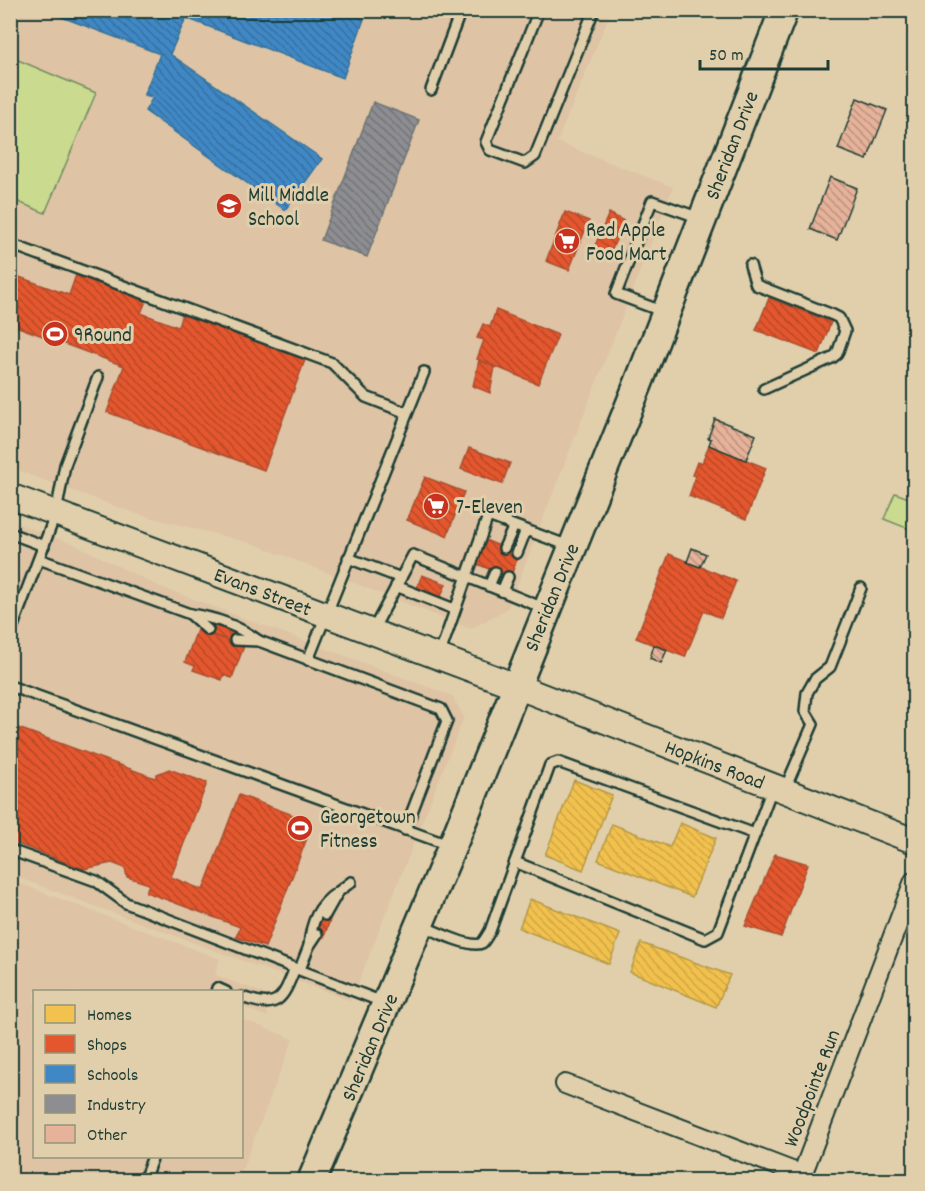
<svg xmlns="http://www.w3.org/2000/svg" width="925" height="1191" viewBox="0 0 925 1191" font-family="Dekko,sans-serif">
	<defs>
		<pattern id="homes-back-hatch" width="6" height="6" patternUnits="userSpaceOnUse" patternTransform="scale(1.5)"><rect width="6" height="6" fill="#f2c14e"/><path d="M-1 5l2 2M0 0l6 6M5-1l2 2" fill="none" stroke="#cfa745"/></pattern>
		<pattern id="shops-back-hatch" width="6" height="6" patternUnits="userSpaceOnUse" patternTransform="scale(1.5)"><rect width="6" height="6" fill="#e4572e"/><path d="M-1 5l2 2M0 0l6 6M5-1l2 2" fill="none" stroke="#b84928"/></pattern>
		<pattern id="schools-back-hatch" width="6" height="6" patternUnits="userSpaceOnUse" patternTransform="scale(1.5)"><rect width="6" height="6" fill="#3f88c5"/><path d="M-1 5l2 2M0 0l6 6M5-1l2 2" fill="none" stroke="#3470a1"/></pattern>
		<pattern id="industry-back-hatch" width="6" height="6" patternUnits="userSpaceOnUse" patternTransform="scale(1.5)"><rect width="6" height="6" fill="#8d8d92"/><path d="M-1 5l2 2M0 0l6 6M5-1l2 2" fill="none" stroke="#737478"/></pattern>
		<pattern id="building-back-hatch" width="6" height="6" patternUnits="userSpaceOnUse" patternTransform="scale(1.5)"><rect width="6" height="6" fill="#e6b299"/><path d="M-1 5l2 2M0 0l6 6M5-1l2 2" fill="none" stroke="#ba927e"/></pattern>
	</defs>
	<rect width="100%" height="100%" fill="#e1cfac"/>
	<filter id="ink" filterUnits="userSpaceOnUse"><feTurbulence type="fractalNoise" baseFrequency=".0167" numOctaves="2"/><feDisplacementMap in="SourceGraphic" scale="12" xChannelSelector="R" yChannelSelector="G"/><feConvolveMatrix kernelMatrix="1 2 1 2 8 2 1 2 1" color-interpolation-filters="sRGB"/></filter>
	<g filter="url(#ink)">
		<g fill="#dec3a4">
			<path d="M10 11H611L557 142 673 187 508 608 471 629 254 544 134 513 11 468Z"/>
			<path d="M10 521 74 544 158 586 452 696 464 717 351 1001 11 875Z"/>
			<path d="M10 880 220 959 215 975 263 993 268 1017 242 1007V992H34V1156H242V1019L293 1039 238 1180H11Z"/>
		</g>
		<g fill="#cadb8f" stroke="#748c62" stroke-width="1.5">
			<path d="M11 57 96 93 45 213 11 199Z"/>
			<path d="M895 493 914 500V531L884 519Z"/>
		</g>
		<g fill="url(#homes-back-hatch)" stroke="#b39946" stroke-width="1.5">
			<path d="M574 780 612 795 583 870 545 855Z"/>
			<path d="M680 823 716 838 692 897 598 860 612 824 670 847Z"/>
			<path d="M530 899 620 934 609 964 519 928Z"/>
			<path d="M641 943 730 975 716 1007 630 972Z"/>
		</g>
		<g fill="url(#shops-back-hatch)" stroke="#a94f30" stroke-width="1.5">
			<path d="M565 212 589 221 569 270 546 261Z"/>
			<path d="M609 213 624 221 609 256 594 248Z"/>
			<path d="M10 249 19 253 11 274 69 295 76 275 146 301 141 313 178 327 182 314 305 360 264 470 107 412 124 366 10 324Z"/>
			<path d="M769 298 831 322 819 354 756 330Z"/>
			<path d="M496 310 558 335 538 384 477 359 484 340 477 338 483 324 490 327Z"/>
			<path d="M479 360 495 367 490 393 473 386Z"/>
			<path d="M709 445 766 468 746 519 689 496 696 476 692 475 697 462 702 463Z"/>
			<path d="M469 448 510 463 502 484 461 469Z"/>
			<path d="M425 477 464 492 447 536 407 520Z"/>
			<path d="M485 540 519 554 510 578 475 563Z"/>
			<path d="M669 554 736 581 721 618 704 611 685 657 636 638Z"/>
			<path d="M422 575 446 584 440 599 416 590Z"/>
			<path d="M211 623 238 633 234 643 207 633Z"/>
			<path d="M197 630 244 646 232 678 223 675 222 680 193 670 195 666 185 662Z"/>
			<path d="M10 725 155 778 157 774 169 769 207 783 171 877 203 890 239 795 296 816 307 838 265 947 236 937 240 927 146 892 149 884 127 877 125 868 112 863 84 869 10 841Z"/>
			<path d="M775 854 808 864 781 937 745 926Z"/>
			<path d="M318 912 331 917 324 937 311 932Z"/>
		</g>
		<path fill="url(#schools-back-hatch)" stroke="#35729a" stroke-width="1.5" d="M43 10H340L364 19 343 78 186 18 170 54 322 159 285 210 145 111 153 97 144 95 160 54Z"/>
		<path fill="url(#industry-back-hatch)" stroke="#6c7576" stroke-width="1.5" d="M373 102 419 120 367 257 321 240Z"/>
		<g fill="url(#building-back-hatch)" stroke="#1f3d34" stroke-width="1.5">
			<path d="M857 98 887 110 867 160 838 149Z"/>
			<path d="M830 177 857 188 837 240 810 229Z"/>
			<path d="M715 419 756 435 746 460 709 445 711 439 708 438Z"/>
			<path d="M692 548 706 554 700 567 687 562Z"/>
			<path d="M654 645 667 650 661 663 650 658Z"/>
		</g>
		<g fill="none" stroke-linecap="round" stroke-linejoin="round">
			<g stroke="#1f3d34" stroke-width="14">
				<g id="lane">
					<path d="M539 10 486 142 490 150 525 163 535 156 594 10"/>
					<path d="M431 90 461 10"/>
					<path d="M10 244 332 363 366 397 407 413"/>
					<path d="M750 265 756 285 833 315 839 318 845 331 837 354 832 358 764 389"/>
					<path d="M664 312 616 294 652 201 700 218"/>
					<path d="M10 533 44 546"/>
					<path d="M504 548 514 526"/>
					<path d="M517 553 526 530"/>
					<path d="M348 558 401 578"/>
					<path d="M39 559 190 614C216 618 237 625 259 641L441 709 447 721 405 830"/>
					<path d="M396 586 454 609"/>
					<path d="M489 586 495 572"/>
					<path d="M502 591 508 577"/>
					<path d="M190 614 208 630"/>
					<path d="M372 632 413 555 546 609"/>
					<path d="M10 634 56 513 65 465 98 377"/>
					<path d="M235 640 259 641"/>
					<path d="M439 656 488 516 569 546"/>
					<path d="M308 660 424 372"/>
					<path d="M10 686 451 846"/>
					<path d="M785 789 813 724 805 711 807 693 815 679 830 667 861 588"/>
					<path d="M10 850 96 881 126 903 385 1003"/>
					<path d="M515 862 705 939 718 932 773 786"/>
					<path d="M325 915 338 892 351 882"/>
					<path d="M421 925C432 930 472 949 482 943 485 940 488 934 490 931L550 765 558 762 755 834"/>
					<path d="M309 946C311 922 318 905 338 892"/>
					<path d="M300 969 309 946 317 934"/>
					<path d="M216 992 217 988 226 992"/>
					<path d="M242 997C278 1010 282 1001 295 968"/>
					<path d="M144 1180 153 1156"/>
				</g>
			</g>
			<g stroke="#1f3d34" stroke-width="22">
				<path id="street" d="M565 1084 802 1175 914 881"/>
			</g>
			<g stroke="#1f3d34" stroke-width="28">
				<path id="secondary" d="M10 496 516 686 914 841"/>
			</g>
			<g stroke="#1f3d34" stroke-width="32">
				<path id="primary" d="M312 1180 456 837 639 382 784 10"/>
			</g>
			<use href="#lane" stroke="#e1cfac" stroke-width="9"/>
			<use href="#street" stroke="#e1cfac" stroke-width="18"/>
			<use href="#secondary" stroke="#e1cfac" stroke-width="24"/>
			<use href="#primary" stroke="#e1cfac" stroke-width="27"/>
		</g>
	</g>
	<defs>
		<g id="school-disc" transform="scale(1.35)"><circle r="9.5" fill="#c8321e" stroke="#e1cfac"/><path d="M0-5L7-2L0 1L-7-2ZM-4 1L0 2.5L4 1V4Q0 6-4 4Z" fill="#fff"/></g>
		<g id="supermarket-disc" transform="scale(1.35)"><circle r="9.5" fill="#c8321e" stroke="#e1cfac"/><path d="M-6-5.5h2.5l.6 2H6L4.5 2H-2.5L-4.4-4H-6ZM-1.5 3.2a1.3 1.3 0 1 0 .1 0ZM3 3.2a1.3 1.3 0 1 0 .1 0Z" fill="#fff"/></g>
		<g id="stadium-disc" transform="scale(1.35)"><circle r="9.5" fill="#c8321e" stroke="#e1cfac"/><path d="M0-5a6.5 5 0 1 0 0 10a6.5 5 0 1 0 0-10ZM-3.5-1.8h7v3.6h-7Z" fill="#fff"/></g>
	</defs>
	<g fill-rule="evenodd">
		<use href="#school-disc" x="229" y="206"/>
		<use href="#supermarket-disc" x="567" y="241"/>
		<use href="#stadium-disc" x="55" y="334"/>
		<use href="#supermarket-disc" x="436" y="506"/>
		<use href="#stadium-disc" x="300" y="828"/>
	</g>
	<g text-anchor="middle" stroke-width="6" stroke-linejoin="round" paint-order="stroke">
		<g font-size="21" fill="#1f3d34" stroke="#e1cfac">
			<text transform="translate(731 145) rotate(-69)" y="7">Sheridan Drive</text>
			<text transform="translate(263 591) rotate(21)" y="7">Evans Street</text>
			<text transform="translate(551 597) rotate(-68)" y="7">Sheridan Drive</text>
			<text transform="translate(715 764) rotate(21)" y="7">Hopkins Road</text>
			<text transform="translate(369 1047) rotate(-67)" y="7">Sheridan Drive</text>
			<text transform="translate(811 1088) rotate(-69)" y="7">Woodpointe Run</text>
		</g>
		<g font-size="21" fill="#1f3d34" stroke="#e1cfac" text-anchor="start">
			<text x="248" y="201">Mill Middle<tspan x="248" dy="24">School</tspan></text>
			<text x="586" y="236">Red Apple<tspan x="586" dy="24">Food Mart</tspan></text>
			<text x="74" y="341">9Round</text>
			<text x="456" y="513">7-Eleven</text>
			<text x="320" y="823">Georgetown<tspan x="320" dy="24">Fitness</tspan></text>
		</g>
	</g>
	<rect width="925" height="1191" fill="none" stroke="#e1cfac" stroke-width="36"/>
	<rect x="18" y="18" width="889" height="1155" fill="none" stroke="#1f3d34" stroke-width="2" filter="url(#ink)"/>
	<rect x="33" y="990" width="210" height="168" fill="#e1cfac" stroke="#93957c" stroke-width="1.5"/>
	<rect x="45" y="1005" width="30" height="18" fill="#f2c14e" stroke="#93957c" stroke-width="1.5"/>
	<text x="87" y="1020" font-size="18" fill="#1f3d34">Homes</text>
	<rect x="45" y="1035" width="30" height="18" fill="#e4572e" stroke="#93957c" stroke-width="1.5"/>
	<text x="87" y="1050" font-size="18" fill="#1f3d34">Shops</text>
	<rect x="45" y="1065" width="30" height="18" fill="#3f88c5" stroke="#93957c" stroke-width="1.5"/>
	<text x="87" y="1080" font-size="18" fill="#1f3d34">Schools</text>
	<rect x="45" y="1095" width="30" height="18" fill="#8d8d92" stroke="#93957c" stroke-width="1.5"/>
	<text x="87" y="1110" font-size="18" fill="#1f3d34">Industry</text>
	<rect x="45" y="1125" width="30" height="18" fill="#e6b299" stroke="#93957c" stroke-width="1.5"/>
	<text x="87" y="1140" font-size="18" fill="#1f3d34">Other</text>
	<path d="M700 60v9h128v-9" fill="none" stroke="#1f3d34" stroke-width="3"/>
	<text x="709" y="60" font-size="18" fill="#1f3d34" stroke="#e1cfac" stroke-width="4.5" paint-order="stroke">50 m</text>
</svg>
